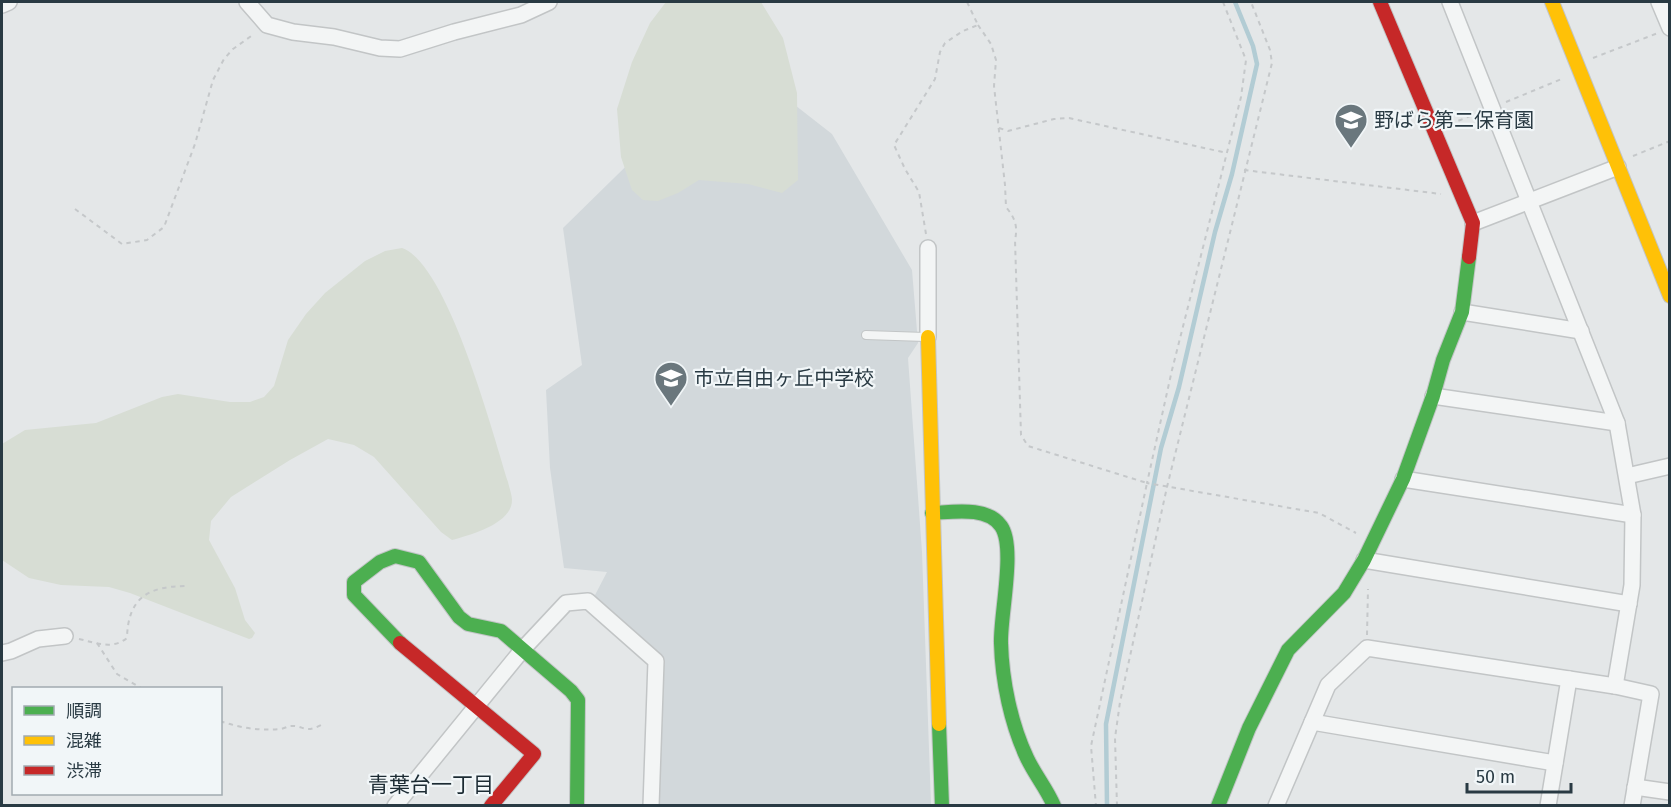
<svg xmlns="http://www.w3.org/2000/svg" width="1671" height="807" viewBox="0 0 1671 807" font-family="'Fira Sans','Noto Sans JP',sans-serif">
	<rect width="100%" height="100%" fill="#e4e7e8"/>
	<path fill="#d2d8db" d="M768 84 832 134 912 270 918 343 908 358 922 552 931 805H657L663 658 594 597 607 572 564 568 550 468 546 390 582 365 563 228 665 128Z"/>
	<g fill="#d7ddd4">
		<path d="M666 2H761L783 38 797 93 798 180 782 193 748 184 699 180 678 193 658 201 643 200 632 190 621 157 617 109 632 62 650 23Z"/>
		<path d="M402 248C448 264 493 434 508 482 509 487 512 495 512 500 512 524 470 535 452 540L441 532 374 457 354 445 328 439 290 460 231 497 211 521 209 540 235 588 245 620 255 633 252 638 249 639 130 593 109 587 61 585 29 578 2 560V444L25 430 96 423 162 397 178 394 230 402H250L264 397 274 386 288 340 306 314 325 293 365 261 385 251Z"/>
	</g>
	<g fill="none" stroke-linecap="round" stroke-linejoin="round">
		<path stroke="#b2ccd4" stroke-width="4.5" d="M1107 806 1106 724 1161 448 1179 387 1215 232 1232 174 1257 64 1253 46 1235 2"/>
		<g stroke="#c2c5c6" stroke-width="10">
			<path id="lane" d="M866 335 925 337"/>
		</g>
		<g stroke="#c2c5c6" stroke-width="18">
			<g id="street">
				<path d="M247 2 267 25 293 32 334 37 380 48 400 49 454 32 521 15 549 2"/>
				<path d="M1450 2 1617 423 1633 515 1632 585 1615 686"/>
				<path d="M1659 2 1670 28"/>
				<path d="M2 5 9 2"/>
				<path d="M1473 223 1618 167"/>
				<path d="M928 248V337"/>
				<path d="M1462 312 1581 331"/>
				<path d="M1433 396 1617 423"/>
				<path d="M1627 476 1670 466"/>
				<path d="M1403 479 1633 515"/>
				<path d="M1364 560 1629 604"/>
				<path d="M2 653 11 651 38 639 65 636"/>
				<path d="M1312 722 1555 763"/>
				<path d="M1635 787 1670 792"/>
				<path d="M395 806 523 649 566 603 588 601 656 661 651 806"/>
				<path d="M1276 806 1328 685 1367 648 1615 686 1651 694 1632 806"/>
				<path d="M1548 806 1569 679"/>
			</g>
		</g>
		<g stroke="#c2c5c6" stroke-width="16">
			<g id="fast">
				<path d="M932 513C953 512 987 506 1001 526 1016 547 1000 616 1001 643 1002 681 1011 724 1027 758 1035 775 1047 789 1054 806"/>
				<path d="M400 643 354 595V582L380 562 395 556 419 562 459 617 468 624 501 631 571 691 578 700 577 806"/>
				<path d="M939 724 942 806"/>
				<path d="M1218 806 1249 728 1288 650 1344 593 1364 560 1403 479 1433 396 1443 360 1462 312 1469 257"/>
			</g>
		</g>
		<g stroke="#c2c5c6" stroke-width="16">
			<g id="slow">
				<path d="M1552 2 1670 296"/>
				<path d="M928 337 939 724"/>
			</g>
		</g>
		<g stroke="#c2c5c6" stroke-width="16">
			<g id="jam">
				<path d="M1380 2 1473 223 1469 257"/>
				<path d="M400 643 534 754 491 806"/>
			</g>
		</g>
		<g stroke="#c5c8ca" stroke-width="2" stroke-dasharray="4.5 4.5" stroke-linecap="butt">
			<path d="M1223 2 1246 60 1241 97 1172 370 1147 483 1319 513 1356 533"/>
			<path d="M978 25 991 44 996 60 994 86 1005 185 1006 207C1015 218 1018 226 1015 240L1021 435 1028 446 1147 483 1091 746 1096 806"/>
			<path d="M1593 58 1658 33"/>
			<path d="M1506 102 1564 78"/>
			<path d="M1450 124 1478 113"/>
			<path d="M999 128 1008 131 1054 119 1069 118 1227 153"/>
			<path d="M1633 156 1670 141"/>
			<path d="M1244 170 1441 194"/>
			<path d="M75 209 122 244 147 240 164 227 195 144 213 80 224 59 233 49 254 34"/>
			<path d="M926 234 919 192 905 169 894 145 935 79 940 52 945 43 963 31 978 25 967 2"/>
			<path d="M1367 635 1368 589"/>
			<path d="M79 639C97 643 112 650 127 638 128 597 149 586 187 586"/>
			<path d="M97 643 117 674 141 688"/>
			<path d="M220 721C241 728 259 731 281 729 284 728 287 727 290 726 304 725 304 734 321 725"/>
			<path d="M1117 806 1115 738 1120 702 1167 487 1272 63 1270 50 1251 2"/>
		</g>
		<use href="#lane" stroke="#f3f5f5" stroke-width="8"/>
		<use href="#street" stroke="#f3f5f5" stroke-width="15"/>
		<use href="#fast" stroke="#4caf50" stroke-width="14"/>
		<use href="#slow" stroke="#ffc107" stroke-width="14"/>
		<use href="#jam" stroke="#c62828" stroke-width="14"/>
	</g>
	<defs>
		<g id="school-pin" transform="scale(1.725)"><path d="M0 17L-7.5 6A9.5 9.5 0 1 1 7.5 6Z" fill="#6a777d" stroke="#f1f6f8"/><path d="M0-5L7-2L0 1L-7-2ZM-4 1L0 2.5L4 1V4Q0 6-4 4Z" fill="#fff"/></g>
	</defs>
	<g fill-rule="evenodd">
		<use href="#school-pin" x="1351" y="120"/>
		<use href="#school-pin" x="671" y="378"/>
	</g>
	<g text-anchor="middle" stroke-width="4.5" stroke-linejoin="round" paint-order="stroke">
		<g font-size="20" fill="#293a43" stroke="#f1f6f8" text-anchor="start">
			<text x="1374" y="127">野ばら第二保育園</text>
			<text x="694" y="385">市立自由ヶ丘中学校</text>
		</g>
		<g font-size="21" fill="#1c2b33" stroke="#f1f6f8">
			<text x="431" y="792">青葉台一丁目</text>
		</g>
	</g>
	<rect width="1671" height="807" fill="none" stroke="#293a43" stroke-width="6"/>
	<rect x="12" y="687" width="210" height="108" fill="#f1f6f8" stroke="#a1abb0" stroke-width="1.5"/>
	<rect x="24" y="706" width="30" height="9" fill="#4caf50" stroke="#a1abb0" stroke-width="1.5"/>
	<text x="66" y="717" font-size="18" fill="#293a43">順調</text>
	<rect x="24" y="736" width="30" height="9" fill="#ffc107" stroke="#a1abb0" stroke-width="1.5"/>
	<text x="66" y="747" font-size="18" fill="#293a43">混雑</text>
	<rect x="24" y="766" width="30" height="9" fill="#c62828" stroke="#a1abb0" stroke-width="1.5"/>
	<text x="66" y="777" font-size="18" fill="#293a43">渋滞</text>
	<path d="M1467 783v9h104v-9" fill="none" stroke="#293a43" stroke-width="3"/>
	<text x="1476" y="783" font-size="18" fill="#293a43" stroke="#f1f6f8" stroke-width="4.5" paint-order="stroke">50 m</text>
</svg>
